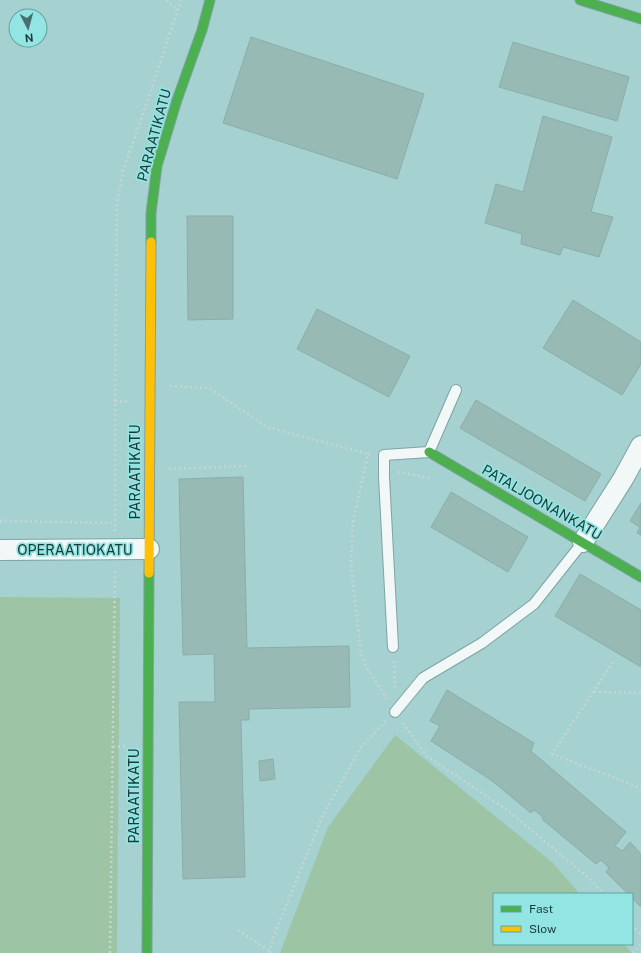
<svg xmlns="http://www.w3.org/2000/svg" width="641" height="953" viewBox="0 0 641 953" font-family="'Public Sans',sans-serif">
	<rect width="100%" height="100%" fill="#a5d2d0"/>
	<g fill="#9ec4a6">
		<path d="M0 597 120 598 117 953H0Z"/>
		<path d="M395 735 553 863 580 894H494V944H624L632 953H280L328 827Z"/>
	</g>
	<g fill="#98bab5" stroke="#8bada8">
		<path d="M251 37 424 94 397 179 223 123Z"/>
		<path d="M513 42 629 77 617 121 499 87Z"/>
		<path d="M543 116 612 137 591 212 613 217 599 257 563 247 560 255 521 244 522 234 485 223 496 184 523 192Z"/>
		<path d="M187 216H233V319L188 320Z"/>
		<path d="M573 300 641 342V364L622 395 543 348Z"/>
		<path d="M317 309 410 356 389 397 297 349Z"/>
		<path d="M476 400 601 474 585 501 460 428Z"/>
		<path d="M243 477 247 648 349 646 350 707 249 709V720H241L245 877 183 879 179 702H215L214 654 183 655 179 479Z"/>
		<path d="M451 492 528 537 508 572 431 527Z"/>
		<path d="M641 503V535L637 533 640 527 630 521Z"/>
		<path d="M580 574 641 610V667L555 616Z"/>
		<path d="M447 690 534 743 531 751 626 832 615 846 622 851 630 842 641 854V907L632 898V894H628L606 872 609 868 601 860 596 864 543 820 542 816 534 810 531 813 491 780 431 741 440 726 430 721Z"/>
		<path d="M273 759 275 779 260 781 259 761Z"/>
	</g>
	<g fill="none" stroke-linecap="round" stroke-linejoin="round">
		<g stroke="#7ea3a1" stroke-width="12">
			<g id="lane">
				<path d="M393 647 384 477V455L429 452 456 390"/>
				<path d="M395 712 423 678 482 643 534 604 583 542"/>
			</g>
		</g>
		<g stroke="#7ea3a1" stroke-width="22">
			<g id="street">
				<path d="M583 542 623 479 641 446"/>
				<path d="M0 550 149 549"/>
			</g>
		</g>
		<g stroke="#7ea3a1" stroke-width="11">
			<g id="fast">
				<path d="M580 0 641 19"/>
				<path d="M151 242V213L157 166 177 100 202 30 210 0"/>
				<path d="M429 452 641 577"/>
				<path d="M147 953 149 573"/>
			</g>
		</g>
		<g stroke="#7ea3a1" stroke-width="11">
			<path id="slow" d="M149 573 151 242"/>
		</g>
		<g stroke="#c5d5d3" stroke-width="2.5" stroke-dasharray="2 3" stroke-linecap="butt">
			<path d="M166 0 178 10"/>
			<path d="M170 386 209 388 267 427 368 454"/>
			<path d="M115 401 130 402"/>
			<path d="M370 455 368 454 353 521 351 565 361 654 367 668 387 699"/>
			<path d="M169 469 246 466"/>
			<path d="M398 472 430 478"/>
			<path d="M0 521 115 523"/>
			<path d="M115 531V385L117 204 123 171 143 114 181 0"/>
			<path d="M394 661 395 688"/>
			<path d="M613 662 552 754 641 788"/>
			<path d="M594 692 641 693"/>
			<path d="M403 723 427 756 507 810 590 879 604 894"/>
			<path d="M113 747 128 746"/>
			<path d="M632 925 641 935"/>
			<path d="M238 930 271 952"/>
			<path d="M110 953 115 568"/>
			<path d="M270 953 273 938 322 817 361 747 386 721"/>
			<path d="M632 953 641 944"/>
		</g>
		<use href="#lane" stroke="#f2f8f8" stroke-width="10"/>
		<use href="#street" stroke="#f2f8f8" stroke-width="20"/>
		<use href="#fast" stroke="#4caf50" stroke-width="9"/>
		<use href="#slow" stroke="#ffc107" stroke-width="9"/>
	</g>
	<g text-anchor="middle" stroke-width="3.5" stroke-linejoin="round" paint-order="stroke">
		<g font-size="14" fill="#183a39" stroke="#92e5e2">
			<text transform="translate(154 135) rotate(-75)" y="5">PARAATIKATU</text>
			<text transform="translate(135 472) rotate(-90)" y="5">PARAATIKATU</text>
			<text transform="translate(542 502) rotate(30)" y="5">PATALJOONANKATU</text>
			<text x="75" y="555">OPERAATIOKATU</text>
			<text transform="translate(134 796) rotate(-90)" y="5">PARAATIKATU</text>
		</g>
	</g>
	<rect x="493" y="893" width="140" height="52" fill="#92e5e2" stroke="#61a19e"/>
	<rect x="501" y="906" width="20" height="6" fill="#4caf50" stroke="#61a19e"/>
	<text x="529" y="913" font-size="12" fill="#183a39">Fast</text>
	<rect x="501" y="926" width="20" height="6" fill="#ffc107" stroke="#61a19e"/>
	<text x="529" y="933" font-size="12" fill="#183a39">Slow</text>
	<g transform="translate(28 28) rotate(174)"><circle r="19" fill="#92e5e2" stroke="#61a19e"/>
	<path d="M0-3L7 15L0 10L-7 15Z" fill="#496f6e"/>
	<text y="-6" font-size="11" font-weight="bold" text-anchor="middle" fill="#183a39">N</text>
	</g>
</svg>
